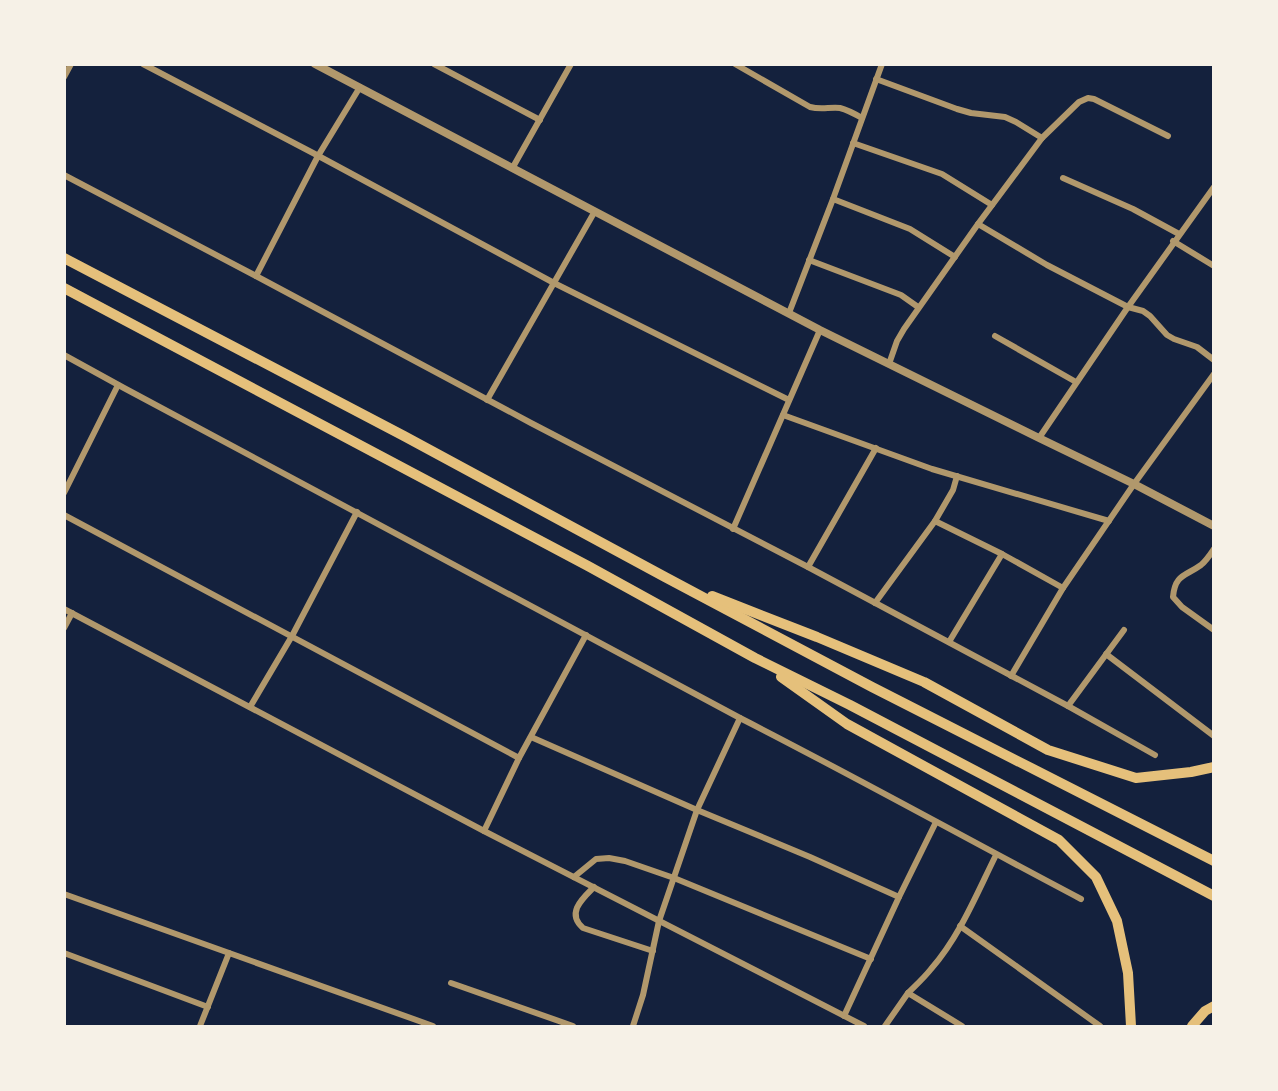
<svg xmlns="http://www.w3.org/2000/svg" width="1278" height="1091" viewBox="0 0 1278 1091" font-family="Lato,sans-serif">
	<rect width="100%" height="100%" fill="#14213d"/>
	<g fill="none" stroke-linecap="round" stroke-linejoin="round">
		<g stroke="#b1986c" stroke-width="6">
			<path d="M143 64 313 153 554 283 789 400"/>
			<path d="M434 64 540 120"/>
			<path d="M735 64 810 107C821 110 829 107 840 108 848 110 855 114 862 118"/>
			<path d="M64 77 71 64"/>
			<path d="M876 79 957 109 971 113 1005 117 1016 122 1042 138"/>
			<path d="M853 143 942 174 992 205"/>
			<path d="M513 167 571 64"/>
			<path d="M64 175 256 276 531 423 808 567 1068 706 1155 755"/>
			<path d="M1063 178 1133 209 1179 234"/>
			<path d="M833 199 910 229 955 257"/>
			<path d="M978 224 1047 265 1128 307 1143 311 1150 316 1167 335 1174 339 1197 347 1214 360"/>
			<path d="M1173 241 1214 266"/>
			<path d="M809 260 901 295 918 307"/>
			<path d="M256 276 318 156 360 87"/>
			<path d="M789 313 833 199 882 64"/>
			<path d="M995 336 1076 382"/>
			<path d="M64 355 124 388 740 718C854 776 967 839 1081 899"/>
			<path d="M889 364 897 341 904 329 978 224 1042 138 1079 102 1088 98 1094 99 1168 136"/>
			<path d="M487 400 595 211"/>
			<path d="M783 415 932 469 1109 521"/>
			<path d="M1039 438 1128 307 1214 187"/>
			<path d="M64 493 118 385"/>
			<path d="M64 515 519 758 484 831"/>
			<path d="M935 521 1002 554 1063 588"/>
			<path d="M733 529 820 330"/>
			<path d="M1214 549C1210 555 1206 561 1201 565 1186 576 1175 574 1173 597L1182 607 1214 630"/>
			<path d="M808 567 876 448"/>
			<path d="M875 603 935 521 953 490 957 476"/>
			<path d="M64 609 484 831 864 1026"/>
			<path d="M64 628 72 613"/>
			<path d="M949 642 1002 554"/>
			<path d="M1106 654 1214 736"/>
			<path d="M1011 676 1063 588 1134 484 1214 374"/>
			<path d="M1068 706 1124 630"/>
			<path d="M250 707 292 636 357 512"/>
			<path d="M531 737 697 810 810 857 899 897 844 1016"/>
			<path d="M519 758 586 635"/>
			<path d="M574 877 596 859 609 858 625 861 674 878 871 959"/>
			<path d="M594 887C582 899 566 913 583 928L653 951"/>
			<path d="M64 894 433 1026"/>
			<path d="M899 897 936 822"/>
			<path d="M960 926 1100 1026"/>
			<path d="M64 953 208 1007"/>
			<path d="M451 983 573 1026"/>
			<path d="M908 993C916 985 924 978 931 969 960 936 977 893 996 855"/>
			<path d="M200 1026 229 953"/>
			<path d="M633 1026 643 995 659 921 697 810 740 718"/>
			<path d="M885 1026 908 993 962 1026"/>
		</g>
		<path stroke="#b1986c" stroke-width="8" d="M315 64 820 330 1039 438 1134 484 1214 526"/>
		<g stroke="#e5c07b" stroke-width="10">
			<path d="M64 258 404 436 665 577 872 687 1214 861"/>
			<path d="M64 288 588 566 755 658 850 705 1214 896"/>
			<path d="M712 596 817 637 924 682 1048 750 1136 778 1191 772 1214 767"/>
			<path d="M781 677 847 724 1059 840 1096 877 1117 921 1128 973 1131 1026"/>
			<path d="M1192 1026 1205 1011 1214 1006"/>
		</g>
	</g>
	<rect width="1278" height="1091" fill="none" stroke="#f6f1e7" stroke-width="132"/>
</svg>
